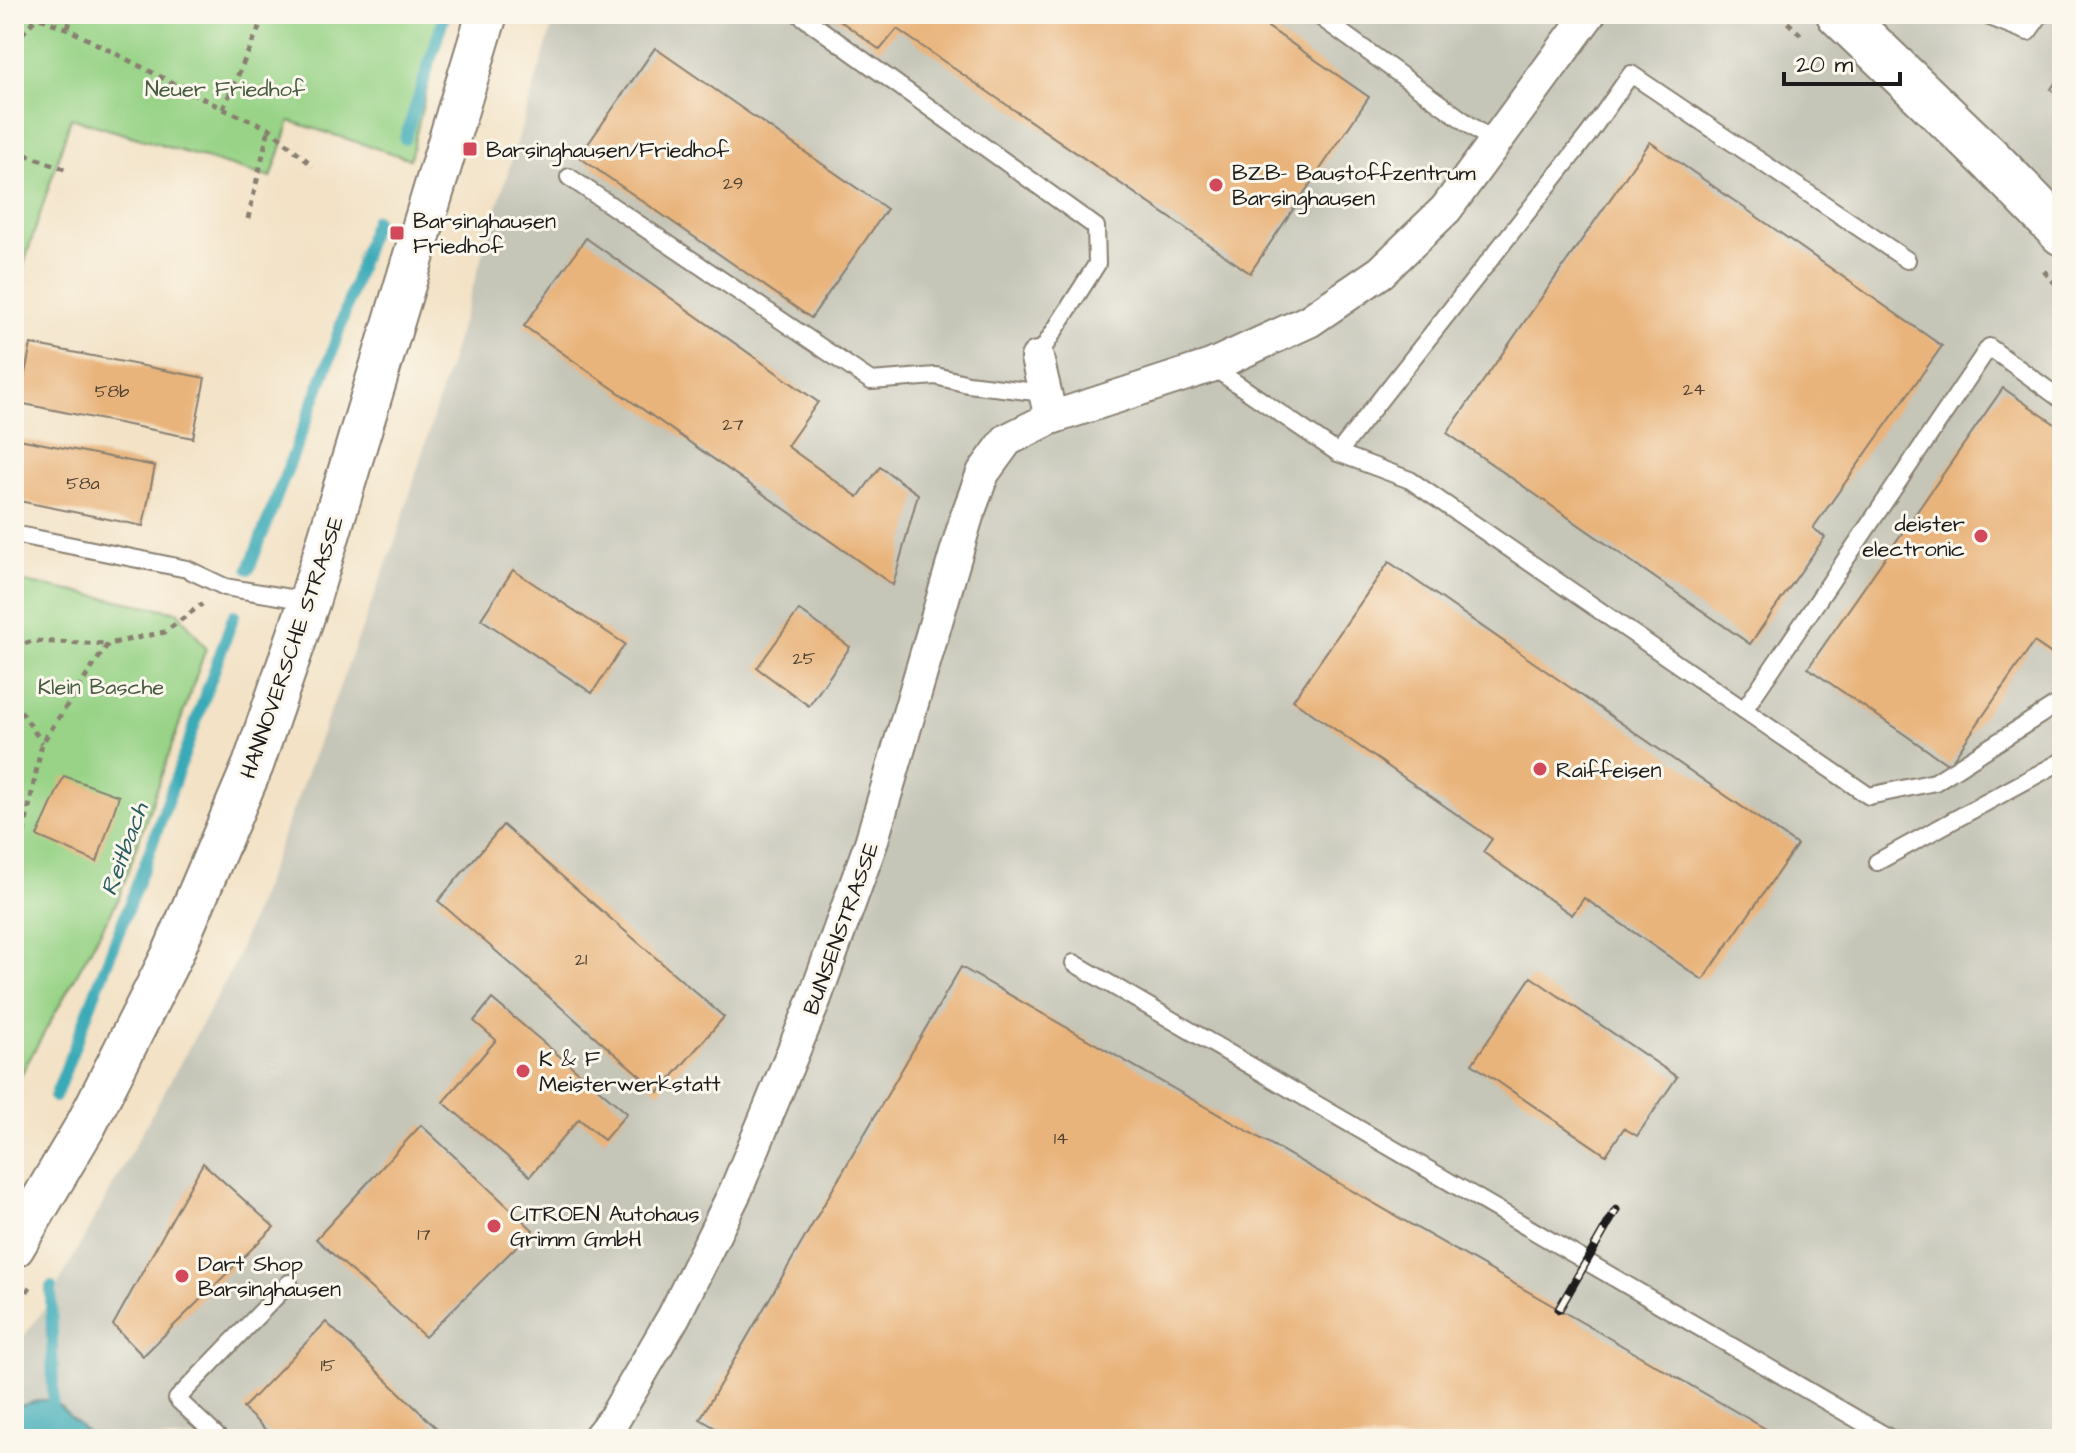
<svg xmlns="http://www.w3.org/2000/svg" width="2076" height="1453" viewBox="0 0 2076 1453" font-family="'Architects Daughter',sans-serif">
	<rect width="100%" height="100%" fill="#fbf7ec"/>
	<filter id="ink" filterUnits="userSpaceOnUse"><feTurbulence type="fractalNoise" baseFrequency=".0125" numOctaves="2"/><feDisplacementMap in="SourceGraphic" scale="16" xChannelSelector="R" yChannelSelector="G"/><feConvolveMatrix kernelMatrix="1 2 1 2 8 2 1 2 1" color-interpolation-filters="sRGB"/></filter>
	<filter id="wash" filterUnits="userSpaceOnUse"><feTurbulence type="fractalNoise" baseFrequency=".006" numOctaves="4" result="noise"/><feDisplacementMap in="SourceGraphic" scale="32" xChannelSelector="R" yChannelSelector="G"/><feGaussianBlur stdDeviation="1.8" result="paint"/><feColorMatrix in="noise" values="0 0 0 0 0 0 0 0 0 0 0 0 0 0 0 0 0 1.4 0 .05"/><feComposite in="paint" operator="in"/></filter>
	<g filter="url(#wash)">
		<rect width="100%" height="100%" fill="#f3e2c6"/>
		<path fill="#c5c5b8" d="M556 14H2062V1439H14V1350L47 1305 233 967 397 536Z"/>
		<g fill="#98d387" stroke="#5a7852" stroke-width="2">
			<path d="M14 14H445L410 159 290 121 271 178 71 118 14 295Z"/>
			<path d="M14 580 178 612 206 648 118 900 14 1087Z"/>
		</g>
		<path fill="#3aaab7" stroke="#2b636a" stroke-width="2" d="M41 1400H53L87 1433 88 1439H14V1411L19 1406Z"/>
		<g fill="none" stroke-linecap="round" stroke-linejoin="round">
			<g stroke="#3aaab7" stroke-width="12">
				<path d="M405 139 445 14"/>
				<path d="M249 569 328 364 375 220"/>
				<path d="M55 1097 145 864 234 615"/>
				<path d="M51 1287 53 1400"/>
			</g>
		</g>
		<g id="blocks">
			<g fill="#e9b47b">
				<path d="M831 14H1249L1369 97 1250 273 897 29 880 50Z"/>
				<path d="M655 48 887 209 811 318 579 157Z"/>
				<path d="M2062 73V97L2051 89Z"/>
				<path d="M1650 142 1942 346 1813 528 1825 537 1750 644 1447 433Z"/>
				<path d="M586 238 818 402 787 446 858 497 880 467 918 494 893 585 524 326Z"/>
				<path d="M31 344 205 378 193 438 19 403Z"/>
				<path d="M2003 388 2062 429V661L2034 642 1949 765 1808 668Z"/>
				<path d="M14 438 155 466 143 526 14 500Z"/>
				<path d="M1389 562 1797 845 1703 980 1584 898 1572 915 1483 852 1492 839 1293 700Z"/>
				<path d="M513 570 625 644 592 693 481 619Z"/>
				<path d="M799 610 850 647 809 706 757 668Z"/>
				<path d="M64 776 119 796 97 862 37 836Z"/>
				<path d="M503 825 724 1017 659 1092 438 901Z"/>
				<path d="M961 967 1583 1323 1783 1439H734L700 1419Z"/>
				<path d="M1531 977 1677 1077 1637 1136 1624 1128 1606 1155 1472 1064Z"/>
				<path d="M492 999 627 1113 604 1140 579 1119 530 1176 443 1102 496 1040 474 1021Z"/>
				<path d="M421 1125 533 1230 425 1337 316 1239Z"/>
				<path d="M203 1163 274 1227 143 1356 113 1325Z"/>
				<path d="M326 1322 448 1439H275L243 1408Z"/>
			</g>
		</g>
	</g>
	<g filter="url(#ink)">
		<use href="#blocks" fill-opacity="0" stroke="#887f71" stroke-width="2"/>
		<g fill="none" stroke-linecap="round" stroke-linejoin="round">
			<g stroke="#887f71" stroke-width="20">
				<g id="service">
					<path d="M799 14 1096 227 1097 264 1037 358"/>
					<path d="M1316 14 1496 144"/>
					<path d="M1982 14 2028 32 2041 14"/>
					<path d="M569 177 871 381 936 376 968 384 1044 393"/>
					<path d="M1211 366 1338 453 1410 480 1869 796 1935 782 2062 701"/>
					<path d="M1338 453 1588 135 1631 74 1907 260"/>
					<path d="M14 534 187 569 225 587 308 601"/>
					<path d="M1744 710 1989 347 2062 400"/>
					<path d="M1877 862 2062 761"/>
					<path d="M1074 963 1891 1439"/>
					<path d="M220 1439 177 1399 289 1283"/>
				</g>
			</g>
			<g stroke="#887f71" stroke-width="36">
				<g id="minor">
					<path d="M1037 358 1051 418"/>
					<path d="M598 1439 614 1419 674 1316 736 1190 812 1006 871 843 967 516 983 473 1007 440 1051 418 1211 366 1309 321 1381 272 1446 209 1589 14"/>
				</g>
			</g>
			<g stroke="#887f71" stroke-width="44">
				<path id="tertiary" d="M14 1247 86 1125 172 955 253 765 309 602 487 14"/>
			</g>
			<g stroke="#887f71" stroke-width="48">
				<path id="secondary" d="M1839 14 1990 159 2062 233"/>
			</g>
			<g stroke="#887f71" stroke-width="5" stroke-dasharray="6 6" stroke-linecap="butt">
				<path d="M29 14 68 29 223 109 269 128 313 166"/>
				<path d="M1779 14 1801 35"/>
				<path d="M68 28 72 14"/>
				<path d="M14 43 37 17"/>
				<path d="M223 109 265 14"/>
				<path d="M14 150 67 170"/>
				<path d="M248 219 269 128"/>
				<path d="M2044 271 2062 291"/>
				<path d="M14 648 32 641 107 644"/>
				<path d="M14 701 42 743"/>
				<path d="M14 855 24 832 42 743 108 644 165 632 202 604"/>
				<path d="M14 1312 33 1282"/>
			</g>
			<use href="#service" stroke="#fff" stroke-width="16"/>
			<use href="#minor" stroke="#fff" stroke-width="32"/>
			<use href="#tertiary" stroke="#fff" stroke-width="40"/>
			<use href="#secondary" stroke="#fff" stroke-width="44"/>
			<g stroke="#1c1c1c" stroke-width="9">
				<path id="rail" d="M1559 1309 1616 1210"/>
			</g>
			<use href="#rail" stroke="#fbf7ec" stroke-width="6" stroke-dasharray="18" stroke-linecap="butt"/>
		</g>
	</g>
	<g fill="#d1495b" stroke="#fbf7ec" stroke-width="3">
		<rect x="462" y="141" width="16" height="16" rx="4"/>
		<circle cx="1216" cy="185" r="8"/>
		<rect x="389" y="225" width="16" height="16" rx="4"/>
		<circle cx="1981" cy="536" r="8"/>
		<circle cx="1540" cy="769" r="8"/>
		<circle cx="523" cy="1071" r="8"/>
		<circle cx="494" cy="1226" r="8"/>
		<circle cx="182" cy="1276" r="8"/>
	</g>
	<g text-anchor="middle" stroke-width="6" stroke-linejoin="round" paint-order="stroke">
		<g font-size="18" fill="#4f4234">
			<text x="733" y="189">29</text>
			<text x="1694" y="395">24</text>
			<text x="112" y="397">58b</text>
			<text x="733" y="430">27</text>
			<text x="83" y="489">58a</text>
			<text x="804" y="664">25</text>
			<text x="581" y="965">21</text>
			<text x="1061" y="1144">14</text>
			<text x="424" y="1240">17</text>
			<text x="328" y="1371">15</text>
		</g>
		<g font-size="22" fill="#475c41" stroke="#fbf7ec">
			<text x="225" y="96">Neuer Friedhof</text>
			<text x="101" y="694">Klein Basche</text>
		</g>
		<g font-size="22" fill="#1c1c1c" stroke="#fbf7ec" text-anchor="start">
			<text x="486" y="157">Barsinghausen/Friedhof</text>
			<text x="1232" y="180">BZB- Baustoffzentrum<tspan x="1232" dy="25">Barsinghausen</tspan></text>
			<text x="413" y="228">Barsinghausen<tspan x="413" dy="25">Friedhof</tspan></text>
			<text x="1965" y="531" text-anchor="end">deister<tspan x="1965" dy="25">electronic</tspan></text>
			<text x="1556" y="777">Raiffeisen</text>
			<text x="539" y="1066">K &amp; F<tspan x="539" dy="25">Meisterwerkstatt</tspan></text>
			<text x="510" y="1221">CITROEN Autohaus<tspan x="510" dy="25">Grimm GmbH</tspan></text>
			<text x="198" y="1271">Dart Shop<tspan x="198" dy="25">Barsinghausen</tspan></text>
		</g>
		<g font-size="22" fill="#1c1c1c" stroke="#fbf7ec">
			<text transform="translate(291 647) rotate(-71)" y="8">HANNOVERSCHE STRASSE</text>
			<text transform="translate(840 928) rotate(-70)" y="8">BUNSENSTRASSE</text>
		</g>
		<g font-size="24" font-style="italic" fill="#2a5c62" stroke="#fbf7ec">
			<text transform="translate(124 849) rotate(-70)" y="8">Reitbach</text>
		</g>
	</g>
	<rect width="2076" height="1453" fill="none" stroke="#fbf7ec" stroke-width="48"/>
	<path d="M1784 72v12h116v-12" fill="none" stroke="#1c1c1c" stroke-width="4"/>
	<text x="1796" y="72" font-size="24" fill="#1c1c1c" stroke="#fbf7ec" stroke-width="6" paint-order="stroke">20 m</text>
</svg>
